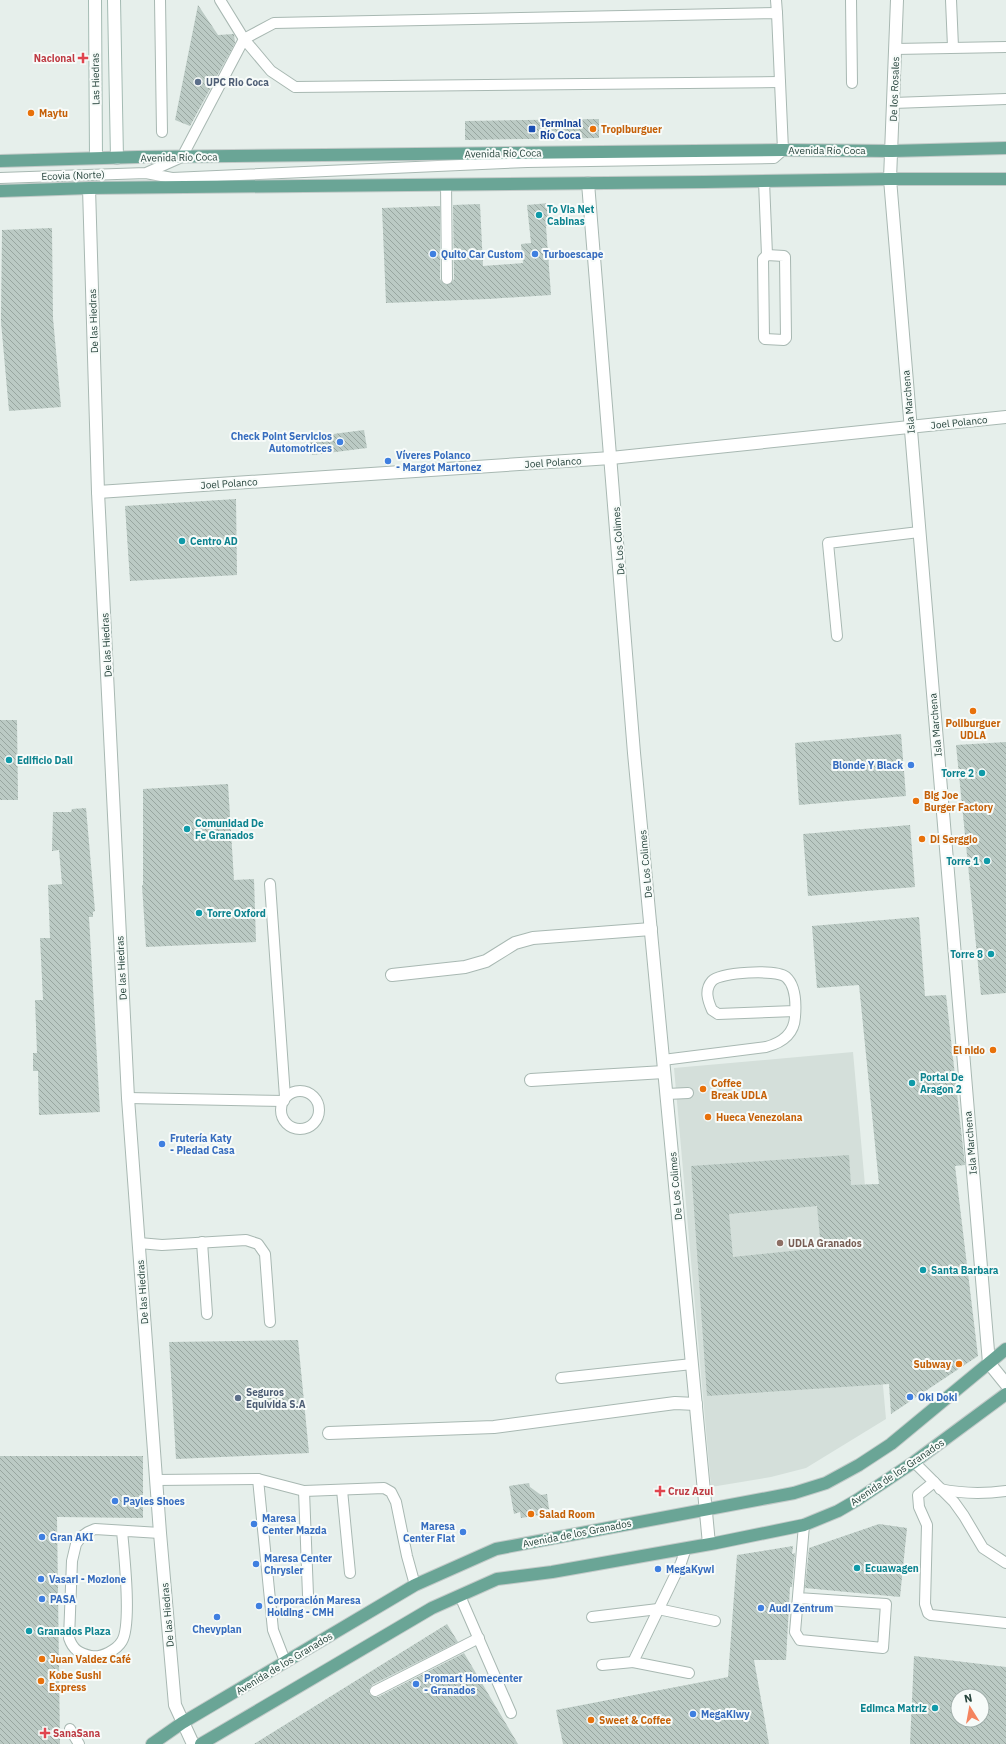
<svg xmlns="http://www.w3.org/2000/svg" width="1006" height="1744" viewBox="0 0 1006 1744" font-family="'IBM Plex Sans',sans-serif">
	<defs>
		<pattern id="building-back-hatch" width="6" height="6" patternUnits="userSpaceOnUse"><rect width="6" height="6" fill="#bbcac4"/><path d="M-1 5l2 2M0 0l6 6M5-1l2 2" fill="none" stroke="#98a6a0"/></pattern>
	</defs>
	<rect width="100%" height="100%" fill="#e6efeb"/>
	<path fill="#d4dfda" d="M853 1052 886 1419 806 1468 771 1477 711 1487 674 1068Z"/>
	<g fill="url(#building-back-hatch)" fill-rule="evenodd">
		<path d="M198 5 218 35 234 34 235 43 190 126 175 120Z"/>
		<path d="M599 119V138L465 140V121Z"/>
		<path d="M549 203 551 225 546 226 551 295 488 299 386 303 382 208 440 206V279L444 284 447 285 452 282 454 279 453 205 480 204 483 266 523 263 521 244 531 243 527 205Z"/>
		<path d="M52 228 53 318 61 407 9 411 1 322 2 230Z"/>
		<path d="M364 430 367 448 312 455 310 437Z"/>
		<path d="M236 499 237 575 130 581 125 506Z"/>
		<path d="M0 720H17L18 800H0Z"/>
		<path d="M901 734 906 796 799 805 795 743Z"/>
		<path d="M1006 742V993L981 995 956 745Z"/>
		<path d="M228 784 234 880 254 879 256 942 146 947 142 885H143V789Z"/>
		<path d="M86 808 95 911 93 912V917H89L100 1112 39 1115 38 1071H33V1053H37L35 1000H43L40 938H50L48 885 62 884 59 850 52 851 53 812H71L72 809Z"/>
		<path d="M910 825 915 887 808 896 803 834Z"/>
		<path d="M919 917 925 996 946 995 965 1165 955 1166 978 1356 891 1414 889 1384 707 1396 691 1166 849 1155 851 1185 879 1184 859 985 817 988 812 926ZM817 1206 821 1248 733 1257 729 1214Z"/>
		<path d="M298 1340 309 1453 176 1459 169 1342Z"/>
		<path d="M0 1456H143V1518L57 1517 60 1744H0Z"/>
		<path d="M529 1483 530 1487 541 1495 547 1494 549 1509 540 1510V1515L521 1518 520 1512 514 1514 509 1486Z"/>
		<path d="M879 1524 907 1528 900 1597 805 1588 809 1548Z"/>
		<path d="M793 1546 792 1554 795 1553 792 1587H790L786 1660H754L769 1744H563L556 1710 728 1677 737 1555Z"/>
		<path d="M447 1624 458 1642 372 1685 369 1690V1694L374 1697H378L464 1653 518 1744H254Z"/>
		<path d="M914 1656 1006 1667V1744H910ZM958 1696H982V1720H958Z"/>
	</g>
	<g fill="none" stroke-linecap="round" stroke-linejoin="round">
		<g stroke="#a8b8b2" stroke-width="12">
			<g id="lane">
				<path d="M160 0 162 132"/>
				<path d="M220 0 244 39 271 71 295 87 780 82"/>
				<path d="M776 0 777 13"/>
				<path d="M851 0 852 83"/>
				<path d="M951 0 953 47"/>
				<path d="M895 49 1006 47"/>
				<path d="M893 103 1006 99"/>
				<path d="M0 178 146 173 172 178 527 162 774 158 783 150 777 13 274 23 244 39 182 157 146 173"/>
				<path d="M764 181 767 255"/>
				<path d="M446 184 447 279"/>
				<path d="M767 255 784 256 785 257 786 338 784 340 765 339 764 338 763 259Z"/>
				<path d="M837 636 828 543 919 532"/>
				<path d="M270 884 285 1097"/>
				<path d="M663 1060 766 1047C781 1043 794 1035 795 1017 796 1005 796 986 786 977 776 969 720 972 712 981 704 990 708 1001 712 1010L718 1014 795 1011"/>
				<circle cx="300" cy="1110" r="19"/>
				<path d="M667 1094 688 1093"/>
				<path d="M128 1098 284 1101"/>
				<path d="M202 1242 207 1314"/>
				<path d="M139 1243 162 1245 246 1240 258 1244 265 1254 270 1322"/>
				<path d="M561 1378 692 1364"/>
				<path d="M914 1462 954 1502 964 1516 983 1548 1006 1563"/>
				<path d="M258 1479 273 1630 285 1661"/>
				<path d="M156 1480 258 1479 304 1491 384 1488 391 1492 396 1502 407 1556 415 1585"/>
				<path d="M934 1482 918 1495 919 1507 927 1525 925 1604 928 1613 931 1615 1006 1623"/>
				<path d="M940 1489C963 1494 983 1494 1006 1491"/>
				<path d="M342 1490 350 1573"/>
				<path d="M304 1491 308 1595"/>
				<path d="M122 1531C124 1553 132 1624 122 1641 117 1650 101 1658 91 1656 79 1653 73 1650 69 1638L72 1561 76 1544 81 1537 88 1532 95 1529 160 1533"/>
				<path d="M686 1548 681 1563 633 1662 689 1673"/>
				<path d="M460 1596 511 1713"/>
				<path d="M798 1598 886 1604 883 1648 800 1640 795 1632 804 1525"/>
				<path d="M592 1617 658 1609 715 1621"/>
				<path d="M602 1665 633 1662"/>
				<path d="M375 1691 479 1638"/>
				<path d="M70 1729 79 1744"/>
			</g>
		</g>
		<g stroke="#a8b8b2" stroke-width="14">
			<g id="street">
				<path d="M897 0 890 179 989 1363 1006 1384"/>
				<path d="M588 183 634 753 709 1544"/>
				<path d="M89 188 98 492 128 1098 160 1533 175 1705 193 1744"/>
				<path d="M98 492 611 458 1006 417"/>
				<path d="M392 975 465 967 486 961 515 943 533 938 651 929"/>
				<path d="M531 1080 664 1072"/>
				<path d="M329 1433 494 1427 675 1403 696 1404"/>
			</g>
		</g>
		<g stroke="#a4bbb3" stroke-width="14">
			<g id="secondary">
				<path d="M95 0 96 158"/>
				<path d="M114 0 117 158"/>
			</g>
		</g>
		<g stroke="#c2cac8" stroke-width="14">
			<g id="primary">
				<path d="M0 161 138 157 783 150 892 151 1006 148"/>
				<path d="M0 191 89 188 704 182 890 179H1006"/>
				<path d="M152 1744 182 1723 415 1585 496 1549 794 1493 826 1483 859 1465 891 1444 1006 1349"/>
				<path d="M201 1744 432 1608 497 1579 552 1572 716 1543 804 1525 838 1511 857 1500 914 1462 1006 1394"/>
			</g>
		</g>
		<use href="#lane" stroke="#fff" stroke-width="10"/>
		<use href="#street" stroke="#fff" stroke-width="12"/>
		<use href="#secondary" stroke="#fff" stroke-width="12"/>
		<use href="#primary" stroke="#6aa596" stroke-width="12"/>
	</g>
	<g fill="#e0444e" stroke="#f7fbf9" stroke-width="1.5">
		<path d="M81 52h4v4h4v4h-4v4h-4v-4h-4v-4h4z"/>
		<path d="M658 1485h4v4h4v4h-4v4h-4v-4h-4v-4h4z"/>
		<path d="M43 1727h4v4h4v4h-4v4h-4v-4h-4v-4h4z"/>
	</g>
	<g fill="#5c6f8a" stroke="#f7fbf9" stroke-width="1.5">
		<circle cx="198" cy="82" r="4"/>
		<circle cx="238" cy="1398" r="4"/>
	</g>
	<g fill="#e8710a" stroke="#f7fbf9" stroke-width="1.5">
		<circle cx="31" cy="113" r="4"/>
		<circle cx="593" cy="129" r="4"/>
		<circle cx="973" cy="711" r="4"/>
		<circle cx="916" cy="801" r="4"/>
		<circle cx="922" cy="839" r="4"/>
		<circle cx="993" cy="1050" r="4"/>
		<circle cx="703" cy="1089" r="4"/>
		<circle cx="708" cy="1117" r="4"/>
		<circle cx="959" cy="1364" r="4"/>
		<circle cx="531" cy="1514" r="4"/>
		<circle cx="42" cy="1659" r="4"/>
		<circle cx="41" cy="1681" r="4"/>
		<circle cx="591" cy="1720" r="4"/>
	</g>
	<rect fill="#1a4fb4" stroke="#f7fbf9" stroke-width="1.5" x="528" y="125" width="8" height="8" rx="2"/>
	<g fill="#0f9aa8" stroke="#f7fbf9" stroke-width="1.5">
		<circle cx="539" cy="215" r="4"/>
		<circle cx="182" cy="541" r="4"/>
		<circle cx="9" cy="760" r="4"/>
		<circle cx="982" cy="773" r="4"/>
		<circle cx="187" cy="829" r="4"/>
		<circle cx="987" cy="861" r="4"/>
		<circle cx="199" cy="913" r="4"/>
		<circle cx="991" cy="954" r="4"/>
		<circle cx="912" cy="1083" r="4"/>
		<circle cx="923" cy="1270" r="4"/>
		<circle cx="857" cy="1568" r="4"/>
		<circle cx="29" cy="1631" r="4"/>
		<circle cx="935" cy="1708" r="4"/>
	</g>
	<g fill="#3f7fe0" stroke="#f7fbf9" stroke-width="1.5">
		<circle cx="433" cy="254" r="4"/>
		<circle cx="535" cy="254" r="4"/>
		<circle cx="340" cy="442" r="4"/>
		<circle cx="388" cy="461" r="4"/>
		<circle cx="911" cy="765" r="4"/>
		<circle cx="162" cy="1144" r="4"/>
		<circle cx="910" cy="1397" r="4"/>
		<circle cx="115" cy="1501" r="4"/>
		<circle cx="254" cy="1524" r="4"/>
		<circle cx="463" cy="1532" r="4"/>
		<circle cx="42" cy="1537" r="4"/>
		<circle cx="256" cy="1564" r="4"/>
		<circle cx="658" cy="1569" r="4"/>
		<circle cx="41" cy="1579" r="4"/>
		<circle cx="42" cy="1599" r="4"/>
		<circle cx="259" cy="1606" r="4"/>
		<circle cx="761" cy="1608" r="4"/>
		<circle cx="217" cy="1617" r="4"/>
		<circle cx="416" cy="1684" r="4"/>
		<circle cx="693" cy="1714" r="4"/>
	</g>
	<circle fill="#8d6e63" stroke="#f7fbf9" stroke-width="1.5" cx="780" cy="1243" r="4"/>
	<g text-anchor="middle" stroke-width="4" stroke-linejoin="round" paint-order="stroke">
		<g font-size="10" font-weight="bold" fill="#be3a42" stroke="#f7fbf9" text-anchor="start">
			<text x="75" y="62" text-anchor="end">Nacional</text>
			<text x="668" y="1495">Cruz Azul</text>
			<text x="53" y="1737">SanaSana</text>
		</g>
		<g font-size="10" fill="#24423a" stroke="#f7fbf9">
			<text transform="translate(95 79) rotate(-91)" y="4">Las Hiedras</text>
			<text transform="translate(894 89) rotate(-88)" y="4">De los Rosales</text>
			<text x="827" y="154">Avenida Río Coca</text>
			<text transform="translate(503 153) rotate(-1)" y="4">Avenida Río Coca</text>
			<text transform="translate(179 157) rotate(-1)" y="4">Avenida Río Coca</text>
			<text transform="translate(73 175) rotate(-2)" y="4">Ecovia (Norte)</text>
			<text transform="translate(93 321) rotate(-92)" y="4">De las Hiedras</text>
			<text transform="translate(908 402) rotate(-95)" y="4">Isla Marchena</text>
			<text transform="translate(959 422) rotate(-6)" y="4">Joel Polanco</text>
			<text transform="translate(553 462) rotate(-4)" y="4">Joel Polanco</text>
			<text transform="translate(229 483) rotate(-4)" y="4">Joel Polanco</text>
			<text transform="translate(618 541) rotate(-94)" y="4">De Los Colimes</text>
			<text transform="translate(106 645) rotate(-93)" y="4">De las Hiedras</text>
			<text transform="translate(935 725) rotate(-95)" y="4">Isla Marchena</text>
			<text transform="translate(645 864) rotate(-95)" y="4">De Los Colimes</text>
			<text transform="translate(121 968) rotate(-93)" y="4">De las Hiedras</text>
			<text transform="translate(970 1143) rotate(-95)" y="4">Isla Marchena</text>
			<text transform="translate(675 1186) rotate(-95)" y="4">De Los Colimes</text>
			<text transform="translate(142 1292) rotate(-94)" y="4">De las Hiedras</text>
			<text transform="translate(897 1472) rotate(-34)" y="4">Avenida de los Granados</text>
			<text transform="translate(577 1533) rotate(-11)" y="4">Avenida de los Granados</text>
			<text transform="translate(167 1615) rotate(-95)" y="4">De las Hiedras</text>
			<text transform="translate(284 1663) rotate(-31)" y="4">Avenida de los Granados</text>
		</g>
		<g font-size="10" font-weight="bold" fill="#4e5e75" stroke="#f7fbf9" text-anchor="start">
			<text x="206" y="86">UPC Rio Coca</text>
			<text x="246" y="1396">Seguros<tspan x="246" dy="12">Equivida S.A</tspan></text>
		</g>
		<g font-size="10" font-weight="bold" fill="#c56008" stroke="#f7fbf9" text-anchor="start">
			<text x="39" y="117">Maytu</text>
			<text x="601" y="133">Tropiburguer</text>
			<text x="973" y="727" text-anchor="middle">Poliburguer<tspan x="973" dy="12">UDLA</tspan></text>
			<text x="924" y="799">Big Joe<tspan x="924" dy="12">Burger Factory</tspan></text>
			<text x="930" y="843">Di Serggio</text>
			<text x="985" y="1054" text-anchor="end">El nido</text>
			<text x="711" y="1087">Coffee<tspan x="711" dy="12">Break UDLA</tspan></text>
			<text x="716" y="1121">Hueca Venezolana</text>
			<text x="951" y="1368" text-anchor="end">Subway</text>
			<text x="539" y="1518">Salad Room</text>
			<text x="50" y="1663">Juan Valdez Café</text>
			<text x="49" y="1679">Kobe Sushi<tspan x="49" dy="12">Express</tspan></text>
			<text x="599" y="1724">Sweet &amp; Coffee</text>
		</g>
		<g font-size="10" font-weight="bold" fill="#164399" stroke="#f7fbf9" text-anchor="start">
			<text x="540" y="127">Terminal<tspan x="540" dy="12">Río Coca</tspan></text>
		</g>
		<g font-size="10" font-weight="bold" fill="#0d838f" stroke="#f7fbf9" text-anchor="start">
			<text x="547" y="213">To Via Net<tspan x="547" dy="12">Cabinas</tspan></text>
			<text x="190" y="545">Centro AD</text>
			<text x="17" y="764">Edificio Dali</text>
			<text x="974" y="777" text-anchor="end">Torre 2</text>
			<text x="195" y="827">Comunidad De<tspan x="195" dy="12">Fe Granados</tspan></text>
			<text x="979" y="865" text-anchor="end">Torre 1</text>
			<text x="207" y="917">Torre Oxford</text>
			<text x="983" y="958" text-anchor="end">Torre 8</text>
			<text x="920" y="1081">Portal De<tspan x="920" dy="12">Aragon 2</tspan></text>
			<text x="931" y="1274">Santa Barbara</text>
			<text x="865" y="1572">Ecuawagen</text>
			<text x="37" y="1635">Granados Plaza</text>
			<text x="927" y="1712" text-anchor="end">Edimca Matriz</text>
		</g>
		<g font-size="10" font-weight="bold" fill="#366cbe" stroke="#f7fbf9" text-anchor="start">
			<text x="441" y="258">Quito Car Custom</text>
			<text x="543" y="258">Turboescape</text>
			<text x="332" y="440" text-anchor="end">Check Point Servicios<tspan x="332" dy="12">Automotrices</tspan></text>
			<text x="396" y="459">Víveres Polanco<tspan x="396" dy="12">- Margot Martonez</tspan></text>
			<text x="903" y="769" text-anchor="end">Blonde Y Black</text>
			<text x="170" y="1142">Frutería Katy<tspan x="170" dy="12">- Piedad Casa</tspan></text>
			<text x="918" y="1401">Oki Doki</text>
			<text x="123" y="1505">Payles Shoes</text>
			<text x="262" y="1522">Maresa<tspan x="262" dy="12">Center Mazda</tspan></text>
			<text x="455" y="1530" text-anchor="end">Maresa<tspan x="455" dy="12">Center Fiat</tspan></text>
			<text x="50" y="1541">Gran AKI</text>
			<text x="264" y="1562">Maresa Center<tspan x="264" dy="12">Chrysler</tspan></text>
			<text x="666" y="1573">MegaKywi</text>
			<text x="49" y="1583">Vasari - Mozione</text>
			<text x="50" y="1603">PASA</text>
			<text x="267" y="1604">Corporación Maresa<tspan x="267" dy="12">Holding - CMH</tspan></text>
			<text x="769" y="1612">Audi Zentrum</text>
			<text x="217" y="1633" text-anchor="middle">Chevyplan</text>
			<text x="424" y="1682">Promart Homecenter<tspan x="424" dy="12">- Granados</tspan></text>
			<text x="701" y="1718">MegaKiwy</text>
		</g>
		<g font-size="10" font-weight="bold" fill="#785e54" stroke="#f7fbf9" text-anchor="start">
			<text x="788" y="1247">UDLA Granados</text>
		</g>
	</g>
	<g transform="translate(970 1708) rotate(349)"><circle r="19" fill="#f7fbf9" stroke="#a3b1ad"/>
	<path d="M0-3L7 15L0 10L-7 15Z" fill="#f4845f"/>
	<text y="-6" font-size="11" font-weight="bold" text-anchor="middle" fill="#24423a">N</text>
	</g>
</svg>
